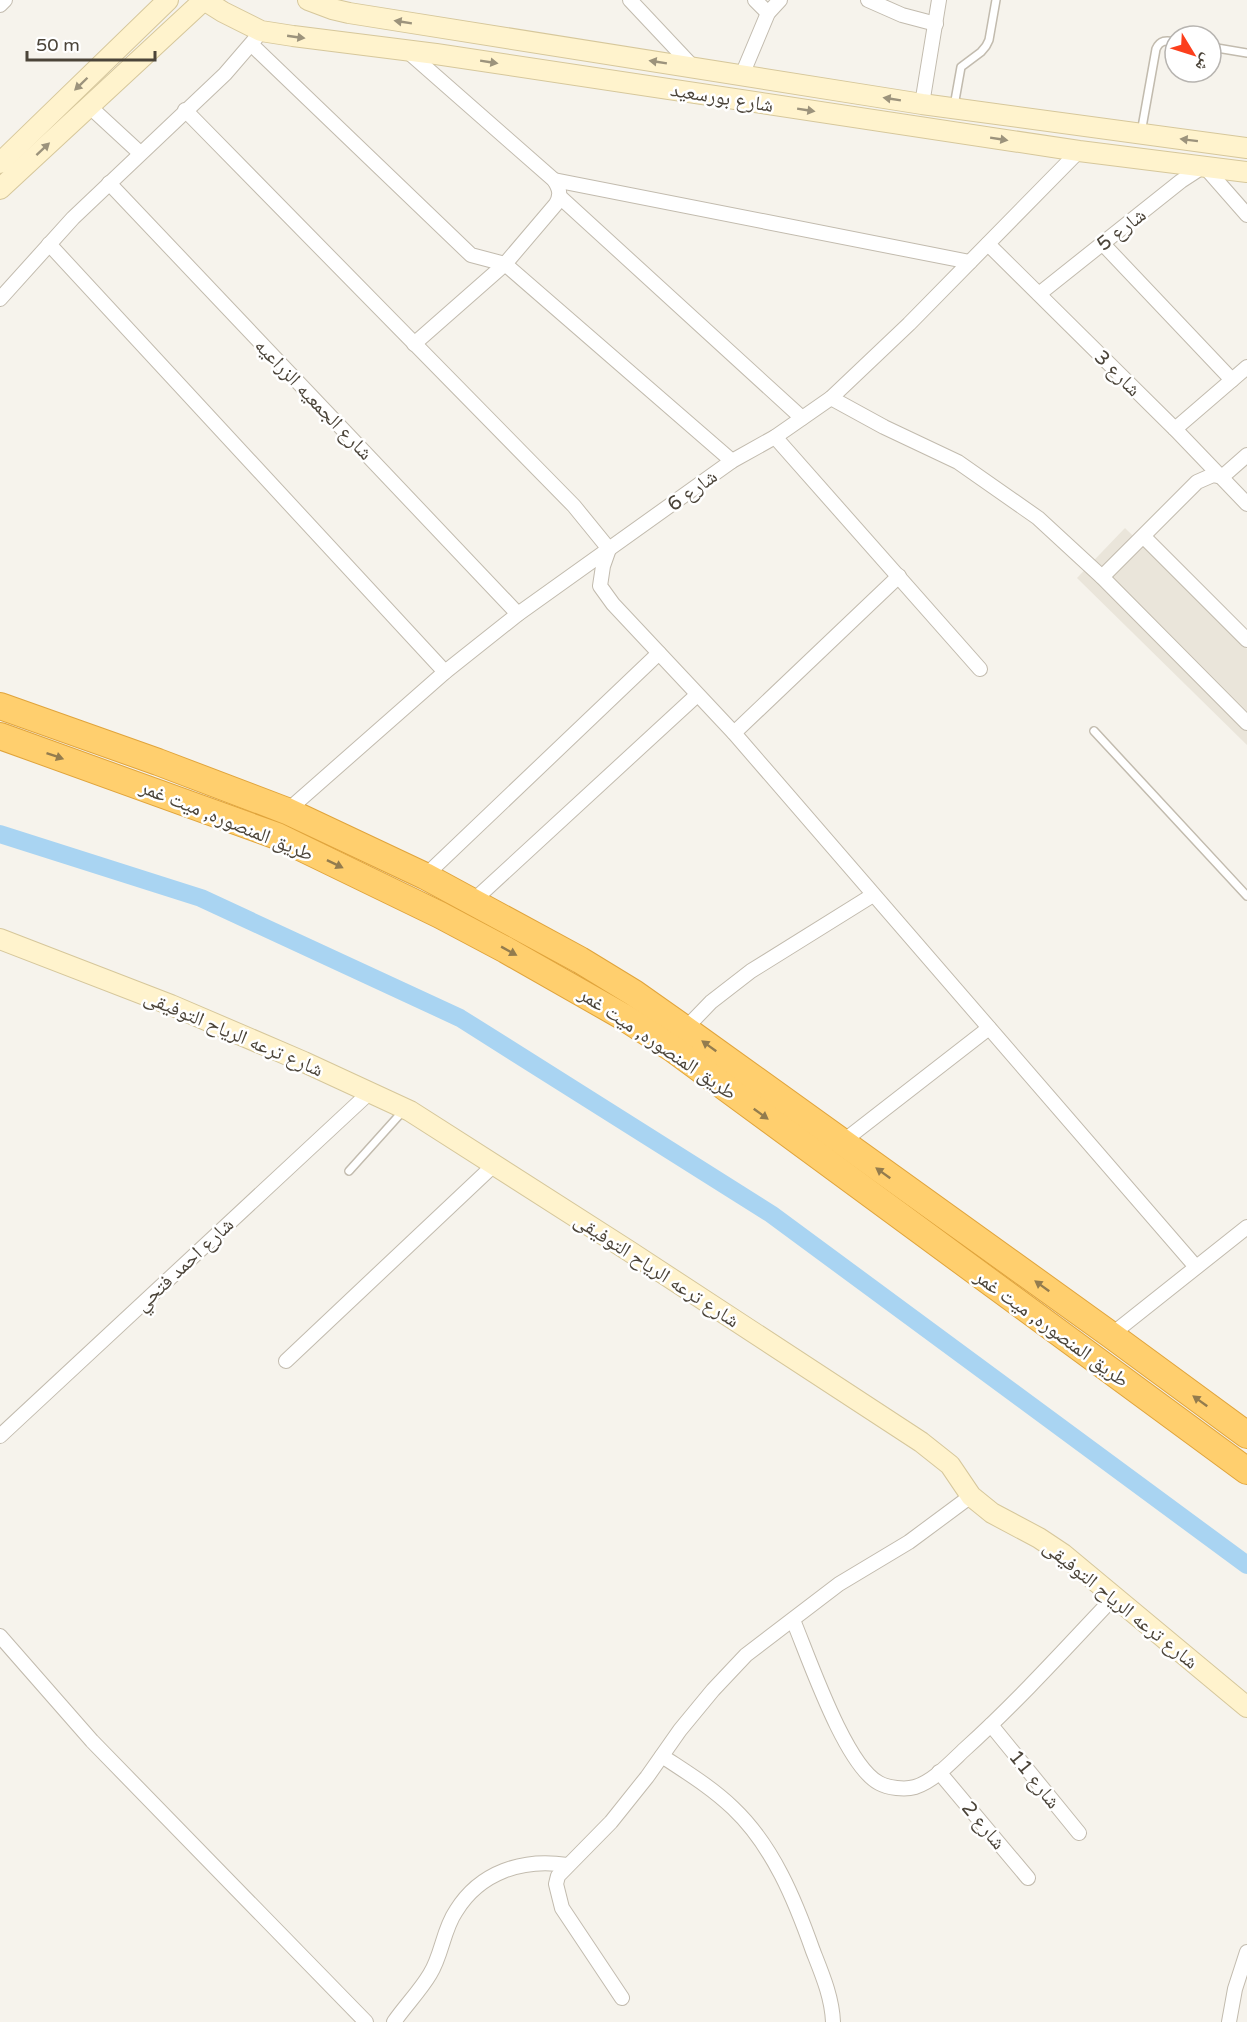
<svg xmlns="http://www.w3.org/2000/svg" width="1247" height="2022" viewBox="0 0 1247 2022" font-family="'Varela Round','Noto Naskh Arabic',sans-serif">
	<rect width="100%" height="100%" fill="#f6f3ec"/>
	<path fill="#eae5da" d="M1125 528 1247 649V745L1077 578Z"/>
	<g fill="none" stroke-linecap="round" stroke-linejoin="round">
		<path stroke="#a9d4f2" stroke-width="18" d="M0 834 201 898 460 1018 771 1214 1247 1565"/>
		<g stroke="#c2bbae" stroke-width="10">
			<g id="lane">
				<path d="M1211 47 1247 53"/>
				<path d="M954 106 961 67 981 52 986 46 989 40 996 0"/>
				<path d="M1141 133 1156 49C1160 40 1166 40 1175 42"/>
				<path d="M1094 731 1247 896"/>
				<path d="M349 1171 403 1111"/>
			</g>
		</g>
		<g stroke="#c2bbae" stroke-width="16">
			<g id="street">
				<path d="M630 0 694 68"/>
				<path d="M755 0 768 13"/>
				<path d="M868 0 902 15 936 24"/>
				<path d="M0 5 5 0"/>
				<path d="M252 45 471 255 505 264 732 461"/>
				<path d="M406 50 554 180C560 189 561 195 556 204L505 264 414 344"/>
				<path d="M742 75 768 13 780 0"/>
				<path d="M922 104 939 0"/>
				<path d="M89 106 140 153"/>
				<path d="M185 110 574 506 609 549 603 566 600 586 613 604 734 733 1196 1267"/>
				<path d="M554 180 970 262"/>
				<path d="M109 183 518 614"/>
				<path d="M560 197 802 418"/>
				<path d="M49 244 445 672"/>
				<path d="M988 244 1175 429 1247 504"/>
				<path d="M1103 244 1232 380"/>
				<path d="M1039 294 1181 181 1204 166 1247 215"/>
				<path d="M0 299 73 218 225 74 256 38"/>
				<path d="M831 398 884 427 958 462 1038 518 1102 577 1247 723"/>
				<path d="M1175 429 1247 367"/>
				<path d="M775 437 980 669"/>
				<path d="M1144 537 1247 640"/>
				<path d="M1102 577 1197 482 1213 475 1222 477 1247 455"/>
				<path d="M734 733 899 576"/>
				<path d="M287 811 445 672 518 614 732 461 775 437 831 398 909 324 1079 151"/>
				<path d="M425 876 659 653"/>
				<path d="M472 902 697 695"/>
				<path d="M685 1029 711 1002 751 971 873 895"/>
				<path d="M841 1143 989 1028"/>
				<path d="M1111 1335 1247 1227"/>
				<path d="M286 1361 495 1164"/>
				<path d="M0 1436 369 1093"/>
				<path d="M793 1620C809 1658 845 1765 879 1783 888 1788 905 1790 915 1787 934 1781 951 1762 965 1749 1018 1701 1066 1648 1115 1596"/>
				<path d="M0 1636 92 1741 366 2022"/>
				<path d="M991 1725 1079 1833"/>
				<path d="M662 1756C686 1772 711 1787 733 1808 773 1846 795 1900 813 1951 822 1974 832 1997 833 2022"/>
				<path d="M939 1772 1028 1878"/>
				<path d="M622 1998 562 1908 556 1884 558 1876 611 1822 647 1777 680 1730 713 1690 746 1655 839 1584 909 1542 971 1496"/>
				<path d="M394 2022C405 2006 420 1991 430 1974 442 1955 443 1930 456 1911 480 1872 523 1858 567 1865"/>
				<path d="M1229 2022 1235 1989 1247 1952"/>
			</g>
		</g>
		<g stroke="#d6c79b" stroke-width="22">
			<g id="secondary">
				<path d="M204 0 223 12 261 31 293 36 436 54 1079 151 1247 172"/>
				<path d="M308 0 332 9 349 13 922 104 1247 148"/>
				<path d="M0 163 168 0"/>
				<path d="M0 189 204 0"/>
				<path d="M0 939 171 1005 304 1062 410 1111 629 1251 921 1442 950 1465 971 1496 992 1513 1039 1538 1063 1554 1247 1707"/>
			</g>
		</g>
		<g stroke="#e0a43c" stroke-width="28">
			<g id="highway">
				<path d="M0 706 158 762 287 811 425 876 580 960 634 993 685 1029 1111 1335 1247 1435"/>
				<path d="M0 736 277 836 440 915 506 950 622 1016 673 1049 1247 1471"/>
			</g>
		</g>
		<use href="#lane" stroke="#fff" stroke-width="7"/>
		<use href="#street" stroke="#fff" stroke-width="14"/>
		<use href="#secondary" stroke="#fff3cd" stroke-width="20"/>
		<use href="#highway" stroke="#ffcf6e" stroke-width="26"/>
	</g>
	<defs><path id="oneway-solid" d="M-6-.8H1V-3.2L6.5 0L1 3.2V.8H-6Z" transform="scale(1.5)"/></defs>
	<g fill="#9c937c">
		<use href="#oneway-solid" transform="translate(403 22) rotate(-171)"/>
		<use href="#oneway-solid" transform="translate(296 37) rotate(8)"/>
		<use href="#oneway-solid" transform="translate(489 62) rotate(9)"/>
		<use href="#oneway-solid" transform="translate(658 62) rotate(-171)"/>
		<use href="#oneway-solid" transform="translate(81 84) rotate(136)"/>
		<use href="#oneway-solid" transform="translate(892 99) rotate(-171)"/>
		<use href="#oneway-solid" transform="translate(806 110) rotate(9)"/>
		<use href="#oneway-solid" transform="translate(999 139) rotate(9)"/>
		<use href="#oneway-solid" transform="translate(1189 140) rotate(-173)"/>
		<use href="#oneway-solid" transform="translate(43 149) rotate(-43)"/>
	</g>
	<g fill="#937c4e">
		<use href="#oneway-solid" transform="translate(55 756) rotate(19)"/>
		<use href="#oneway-solid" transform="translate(335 864) rotate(26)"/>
		<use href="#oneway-solid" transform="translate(509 951) rotate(29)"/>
		<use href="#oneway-solid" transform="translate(709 1046) rotate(-144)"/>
		<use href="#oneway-solid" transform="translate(761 1114) rotate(36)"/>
		<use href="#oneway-solid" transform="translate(883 1173) rotate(-144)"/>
		<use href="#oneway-solid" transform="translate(1042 1286) rotate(-144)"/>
		<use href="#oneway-solid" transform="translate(1200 1401) rotate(-144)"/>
	</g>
	<g text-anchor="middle" stroke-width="5" stroke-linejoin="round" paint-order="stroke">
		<g font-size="20" fill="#4b4439" stroke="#fff">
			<text transform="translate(722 97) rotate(9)" y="7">شارع بورسعيد</text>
			<text transform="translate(1121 229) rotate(-38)" y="7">شارع 5</text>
			<text transform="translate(1118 373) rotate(45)" y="7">شارع 3</text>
			<text transform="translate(314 399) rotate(46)" y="7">شارع الجمعيه الزراعيه</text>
			<text transform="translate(692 490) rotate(-36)" y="7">شارع 6</text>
			<text transform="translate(227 820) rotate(22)" y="7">طريق المنصوره, ميت غمر</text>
			<text transform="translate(234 1033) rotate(23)" y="7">شارع ترعه الرياح التوفيقى</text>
			<text transform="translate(658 1043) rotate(34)" y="7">طريق المنصوره, ميت غمر</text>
			<text transform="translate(184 1264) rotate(-43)" y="7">شارع احمد فتحي</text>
			<text transform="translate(657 1270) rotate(33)" y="7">شارع ترعه الرياح التوفيقى</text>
			<text transform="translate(1052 1328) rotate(36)" y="7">طريق المنصوره, ميت غمر</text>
			<text transform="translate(1121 1604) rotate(39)" y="7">شارع ترعه الرياح التوفيقى</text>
			<text transform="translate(1035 1779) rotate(51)" y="7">شارع 11</text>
			<text transform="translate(984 1825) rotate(50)" y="7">شارع 2</text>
		</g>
	</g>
	<g transform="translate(1193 54) rotate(128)"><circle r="28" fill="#ffffff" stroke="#b7b4b0" stroke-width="1.5"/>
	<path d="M0-4.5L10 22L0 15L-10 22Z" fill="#fc3f1d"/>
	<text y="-9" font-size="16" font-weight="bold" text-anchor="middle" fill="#4b4439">ش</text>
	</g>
	<path d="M27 51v9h128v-9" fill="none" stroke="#4b4439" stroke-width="3"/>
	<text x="36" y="51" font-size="18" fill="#4b4439" stroke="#ffffff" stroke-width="4.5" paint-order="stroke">50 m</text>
</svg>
